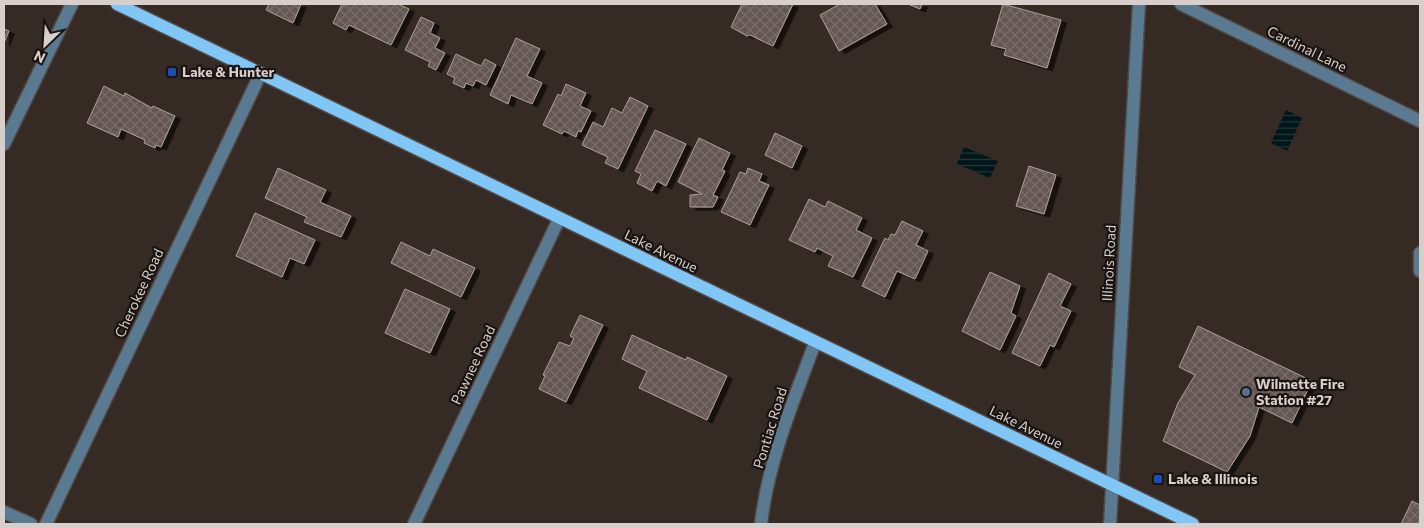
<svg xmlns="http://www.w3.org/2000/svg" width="1424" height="528" viewBox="0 0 1424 528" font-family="Commissioner,sans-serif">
	<defs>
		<pattern id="water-rules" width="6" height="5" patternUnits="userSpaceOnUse" patternTransform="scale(1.25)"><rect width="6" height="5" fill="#001619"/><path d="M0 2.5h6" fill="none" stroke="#243739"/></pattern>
		<pattern id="building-cross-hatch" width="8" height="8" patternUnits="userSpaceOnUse" patternTransform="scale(1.25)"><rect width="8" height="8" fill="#645652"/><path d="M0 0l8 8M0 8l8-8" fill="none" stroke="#796d6a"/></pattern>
		<filter id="shadow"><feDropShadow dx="5.5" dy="3" stdDeviation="0" flood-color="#0009"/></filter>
	</defs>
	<rect width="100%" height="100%" fill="#362a25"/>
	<g fill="url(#water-rules)">
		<path d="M1286 110 1302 118 1287 151 1271 143Z"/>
		<path d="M964 147 998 161 990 178 957 164Z"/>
	</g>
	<g fill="url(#building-cross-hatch)" stroke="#ae9e99" filter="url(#shadow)">
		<path d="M269 4H301L293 23 266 10Z"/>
		<path d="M342 4H398L409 9 391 45 349 25 346 30 333 23Z"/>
		<path d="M742 4H793L773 46 750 35 747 36 731 27Z"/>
		<path d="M840 4H875L887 24 839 51 820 15Z"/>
		<path d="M908 4H922L920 9Z"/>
		<path d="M1003 4 1061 20 1047 68 1004 55 1006 49 991 45Z"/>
		<path d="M421 17 434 23 430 33 440 38 435 48 445 53 436 70 428 66 430 62 405 50Z"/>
		<path d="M4 29 9 31 4 43Z"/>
		<path d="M516 38 540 49 527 76 542 83 532 104 511 95 508 104 490 95Z"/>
		<path d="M456 54 481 66 485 59 496 65 486 85 476 80 473 86 466 83 464 88 453 83 455 78 447 74Z"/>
		<path d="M566 84 586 93 580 106 591 111 581 132 578 131 576 137 564 131 562 134 543 125 558 94 561 96Z"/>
		<path d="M104 86 124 96 125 93 152 108 153 106 175 116 161 147 156 145 155 148 144 143 145 140 121 129 118 137 87 123Z"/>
		<path d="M630 97 648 106 618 169 605 163 608 157 582 145 593 122 603 127 612 108 622 113Z"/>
		<path d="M655 130 686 144 666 186 657 181 652 191 637 183 641 174 635 171Z"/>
		<path d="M775 133 802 146 792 168 765 155Z"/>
		<path d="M699 138 730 153 722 170 725 171 713 195 718 197 713 207H690V195L702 194 678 182Z"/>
		<path d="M1029 166 1056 175 1044 214 1016 206Z"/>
		<path d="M278 168 326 190 320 202 351 216 341 237 304 222 307 217 265 198Z"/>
		<path d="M748 168 762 174 759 181 769 185 750 225 721 212 740 172 746 174Z"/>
		<path d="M809 199 825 207 828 201 862 218 856 230 872 238 853 277 828 266 833 256 817 248 815 252 789 240Z"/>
		<path d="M255 213 315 240 304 264 290 258 282 277 236 256Z"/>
		<path d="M902 221 923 231 916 245 928 251 915 279 897 271 885 297 862 286 885 238 888 240 891 234 895 235Z"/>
		<path d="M401 242 430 256 433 249 475 268 461 297 391 263Z"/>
		<path d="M990 272 1020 286 1011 313 1016 316 1000 350 962 331Z"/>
		<path d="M1049 273 1071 284 1060 306 1071 311 1054 347 1050 345 1040 366 1012 353Z"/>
		<path d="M405 289 450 309 430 353 385 333Z"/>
		<path d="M580 315 603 325 566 402 539 389 545 376 543 375 559 342 570 346 574 338 570 336Z"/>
		<path d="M1198 326 1312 381 1292 423 1259 407 1250 436 1227 472 1163 441 1178 403 1195 375 1179 367Z"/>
		<path d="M632 335 686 360 687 357 727 376 707 420 639 388 647 371 622 359Z"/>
		<path d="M1412 501 1420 505V524H1401Z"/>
	</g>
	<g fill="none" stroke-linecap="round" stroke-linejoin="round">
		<g stroke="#534843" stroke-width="15">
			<g id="minor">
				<path d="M1181 4 1420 121"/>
				<path d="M4 144 72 4"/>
				<path d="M1420 253V271"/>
				<path d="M4 512 31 524"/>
				<path d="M46 524 260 75"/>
				<path d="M414 524 559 219"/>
				<path d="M761 524C768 461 793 402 815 343"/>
				<path d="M1110 524 1139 4"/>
			</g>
		</g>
		<g stroke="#534843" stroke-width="15">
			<path id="major" d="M117 4 1193 524"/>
		</g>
		<use href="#minor" stroke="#597a91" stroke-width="12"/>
		<use href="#major" stroke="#80c7f7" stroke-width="12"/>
	</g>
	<g fill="#1a4fb4" stroke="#191412" stroke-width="2">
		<rect x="167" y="67" width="10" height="10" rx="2.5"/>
		<rect x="1153" y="474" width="10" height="10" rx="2.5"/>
	</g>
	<circle fill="#5c6f8a" stroke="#191412" stroke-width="2" cx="1246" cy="392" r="5"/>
	<g text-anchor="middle" stroke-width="4.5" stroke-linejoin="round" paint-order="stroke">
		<g font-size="14" fill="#d8cfcc" stroke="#191412">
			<text transform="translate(1307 49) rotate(26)" y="5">Cardinal Lane</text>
			<text transform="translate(661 251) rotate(26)" y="5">Lake Avenue</text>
			<text transform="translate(1109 263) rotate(-87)" y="5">Illinois Road</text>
			<text transform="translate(139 293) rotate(-65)" y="5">Cherokee Road</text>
			<text transform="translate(473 365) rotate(-65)" y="5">Pawnee Road</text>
			<text transform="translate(1026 427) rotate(26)" y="5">Lake Avenue</text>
			<text transform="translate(770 428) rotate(-73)" y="5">Pontiac Road</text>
		</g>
		<g font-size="14" font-weight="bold" fill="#d8cfcc" stroke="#191412" text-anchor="start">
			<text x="182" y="77">Lake &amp; Hunter</text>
			<text x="1256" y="389">Wilmette Fire<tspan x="1256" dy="16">Station #27</tspan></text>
			<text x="1168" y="484">Lake &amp; Illinois</text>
		</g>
	</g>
	<rect width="1424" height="528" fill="none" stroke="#d8cfcc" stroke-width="10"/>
	<g transform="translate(45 45) rotate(205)" stroke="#191412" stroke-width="4" paint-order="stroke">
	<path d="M0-4L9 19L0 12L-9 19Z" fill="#d8cfcc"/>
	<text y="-8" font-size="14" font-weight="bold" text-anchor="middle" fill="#d8cfcc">N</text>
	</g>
</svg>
